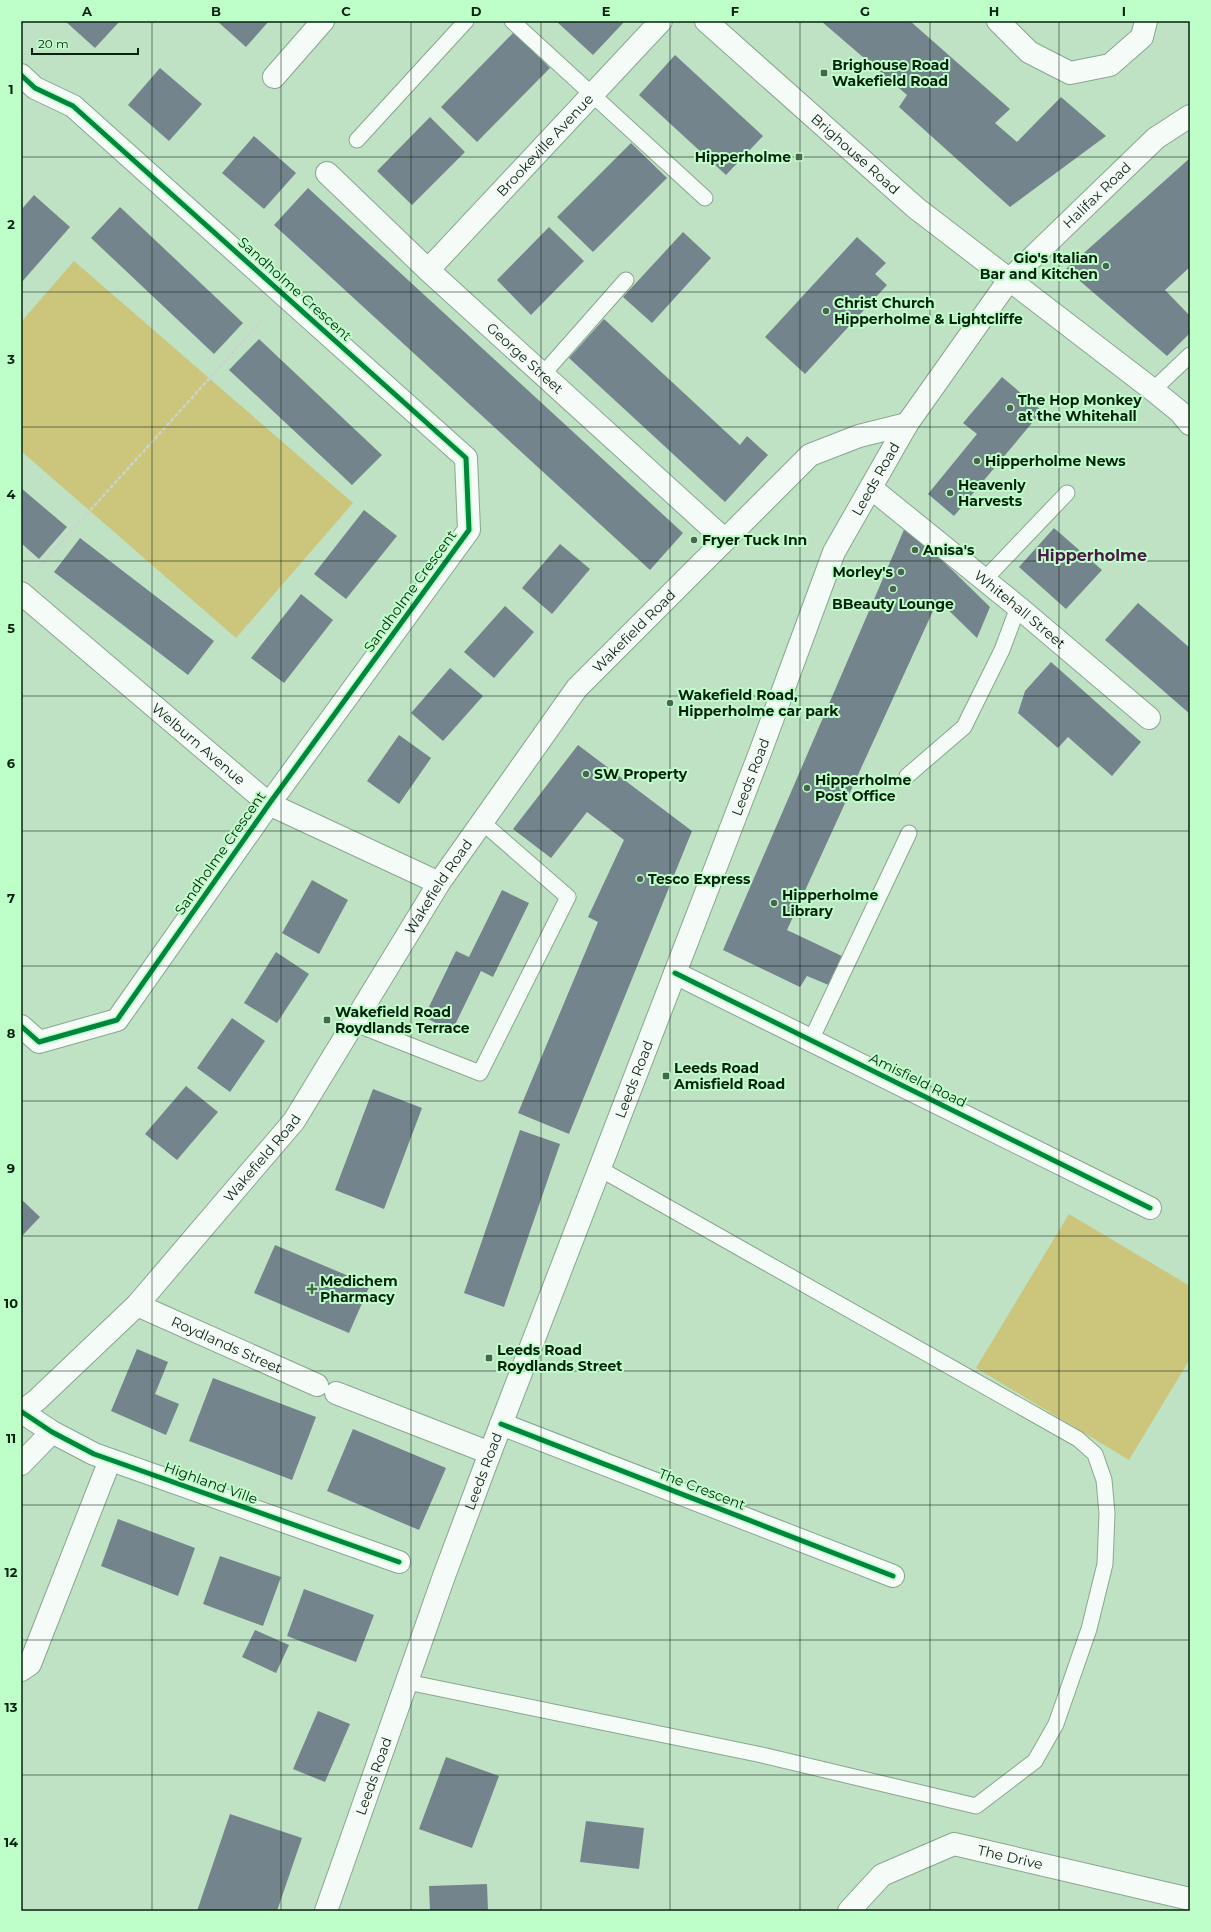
<svg xmlns="http://www.w3.org/2000/svg" width="1211" height="1932" viewBox="0 0 1211 1932" font-family="Montserrat,sans-serif">
	<rect width="100%" height="100%" fill="#bfe2c5"/>
	<g fill="#ccc67c">
		<path d="M74 261 353 503 236 638 21 451V322Z"/>
		<path d="M1069 1214 1190 1286V1359L1129 1460 976 1368Z"/>
	</g>
	<g fill="#74848c">
		<path d="M65 21H120L95 48Z"/>
		<path d="M217 21H269L246 47Z"/>
		<path d="M556 21H625L593 55Z"/>
		<path d="M821 21H910L1010 109 995 123 1017 142 1061 97 1106 136 1010 207 899 107 907 95Z"/>
		<path d="M514 32 550 68 477 142 441 107Z"/>
		<path d="M675 55 763 136 726 175 639 95Z"/>
		<path d="M160 68 202 104 169 141 128 105Z"/>
		<path d="M430 117 465 152 412 205 377 171Z"/>
		<path d="M254 136 296 173 264 209 222 173Z"/>
		<path d="M631 143 667 178 593 252 557 217Z"/>
		<path d="M1190 158V267L1165 290 1190 316V333L1167 356 1066 269Z"/>
		<path d="M308 188 683 533 650 570 274 225Z"/>
		<path d="M34 195 70 227 21 283V210Z"/>
		<path d="M120 207 243 323 214 354 91 238Z"/>
		<path d="M549 227 584 261 531 315 497 280Z"/>
		<path d="M683 232 711 258 652 323 623 297Z"/>
		<path d="M857 237 886 263 875 274 887 285 805 374 765 337Z"/>
		<path d="M604 319 740 445 747 436 768 455 725 502 569 358Z"/>
		<path d="M259 339 382 455 352 485 229 370Z"/>
		<path d="M1002 377 1042 411 954 516 928 494 977 434 963 423Z"/>
		<path d="M21 488 67 527 39 559 21 543Z"/>
		<path d="M364 510 397 536 346 599 314 574Z"/>
		<path d="M906 525 990 607 977 638 938 600 787 930 844 957 831 986 807 976 800 987 723 950Z"/>
		<path d="M1054 528 1102 570 1066 609 1019 567Z"/>
		<path d="M80 538 214 641 188 675 54 572Z"/>
		<path d="M560 544 590 569 552 614 522 588Z"/>
		<path d="M301 594 333 620 284 683 251 658Z"/>
		<path d="M1138 603 1190 648V714L1105 640Z"/>
		<path d="M505 606 534 632 494 678 464 652Z"/>
		<path d="M1051 662 1141 742 1112 776 1068 737 1058 748 1018 713 1025 691Z"/>
		<path d="M450 668 483 696 443 741 411 713Z"/>
		<path d="M399 735 431 758 399 804 367 781Z"/>
		<path d="M578 745 692 831 569 1134 518 1113 598 922 588 917 624 840 587 812 551 858 513 829Z"/>
		<path d="M312 880 348 900 319 954 282 933Z"/>
		<path d="M502 890 529 903 493 977 481 971 452 1031 424 1017 456 951 469 957Z"/>
		<path d="M276 952 309 974 277 1023 244 1003Z"/>
		<path d="M232 1018 265 1041 230 1092 197 1068Z"/>
		<path d="M186 1086 218 1112 177 1160 145 1134Z"/>
		<path d="M373 1089 422 1108 384 1209 335 1190Z"/>
		<path d="M520 1130 560 1144 504 1307 464 1293Z"/>
		<path d="M21 1199 40 1217 21 1237Z"/>
		<path d="M275 1245 370 1285 349 1333 254 1293Z"/>
		<path d="M137 1349 168 1362 155 1394 179 1404 166 1435 111 1411Z"/>
		<path d="M213 1378 316 1417 292 1480 189 1441Z"/>
		<path d="M353 1429 446 1468 419 1530 327 1491Z"/>
		<path d="M118 1519 195 1548 178 1596 101 1566Z"/>
		<path d="M220 1556 281 1577 263 1626 203 1604Z"/>
		<path d="M304 1589 374 1615 356 1662 287 1636Z"/>
		<path d="M255 1630 289 1645 276 1673 242 1657Z"/>
		<path d="M318 1711 350 1724 325 1782 293 1769Z"/>
		<path d="M446 1757 499 1776 472 1848 419 1829Z"/>
		<path d="M230 1814 302 1838 277 1911H197Z"/>
		<path d="M586 1821 644 1828 639 1869 580 1862Z"/>
		<path d="M487 1884 488 1911H430L429 1886Z"/>
	</g>
	<g fill="none" stroke-linecap="round" stroke-linejoin="round">
		<g stroke="#8aa68f" stroke-width="17">
			<g id="lane">
				<path d="M512 21 705 198"/>
				<path d="M357 140 466 21"/>
				<path d="M543 374 626 280"/>
				<path d="M1153 390 1190 355"/>
				<path d="M984 580 1067 493"/>
				<path d="M907 776 964 727 1002 650 1018 607"/>
				<path d="M353 1023 480 1073 568 897 482 822"/>
				<path d="M811 1040 909 833"/>
				<path d="M407 1682 762 1755 976 1806 1035 1761 1056 1724 1089 1629 1105 1564 1107 1513 1104 1480 1095 1454 1078 1439 600 1169"/>
			</g>
		</g>
		<g stroke="#8aa68f" stroke-width="24">
			<g id="street">
				<path d="M998 21 1029 52 1070 73 1110 65 1142 37 1146 21"/>
				<path d="M21 75 35 88 73 106 466 458 469 530 269 804 117 1020 39 1042 21 1026"/>
				<path d="M274 77 323 21"/>
				<path id="s1" d="M327 173 428 270 725 540"/>
				<path id="s2" d="M428 270 661 21"/>
				<path id="s3" d="M871 488 1018 607 1149 718"/>
				<path id="s4" d="M21 593 269 804 439 883"/>
				<path d="M675 973 1150 1208"/>
				<path id="s5" d="M137 1305 317 1385"/>
				<path d="M336 1393 490 1453"/>
				<path d="M22 1412 52 1432 94 1454 399 1562"/>
				<path d="M501 1424 893 1576"/>
				<path d="M21 1464 52 1432"/>
				<path d="M21 1670 30 1664 110 1460"/>
				<path id="s6" d="M849 1911 882 1875 954 1844 1190 1899"/>
			</g>
		</g>
		<g stroke="#8aa68f" stroke-width="24">
			<g id="primary">
				<path id="s7" d="M706 21 916 208 1153 390 1180 412 1190 424"/>
				<path id="s8" d="M21 1412 37 1400 137 1305 294 1121 439 883 577 688 810 455 859 436 907 424"/>
			</g>
		</g>
		<g stroke="#8aa68f" stroke-width="24">
			<g id="highway">
				<path id="s9" d="M326 1911 444 1576 490 1453 761 750 834 552 907 424 1009 280 1156 138 1190 116"/>
			</g>
		</g>
		<path stroke="#cad4cc" stroke-width="2.5" stroke-dasharray="4 2" stroke-linecap="butt" d="M38 568 264 318"/>
		<use href="#lane" stroke="#f5fbf6" stroke-width="15"/>
		<use href="#street" stroke="#f5fbf6" stroke-width="22"/>
		<use href="#primary" stroke="#f5fbf6" stroke-width="22"/>
		<use href="#highway" stroke="#f5fbf6" stroke-width="22"/>
		<g stroke="#befec8" stroke-width="8">
			<g id="cycleway">
				<path d="M21 75 35 88 73 106 466 458 469 530 269 804 117 1020 39 1042 21 1026"/>
				<path d="M675 973 1150 1208"/>
				<path d="M22 1412 52 1432 94 1454 399 1562"/>
				<path d="M501 1424 893 1576"/>
			</g>
		</g>
		<use href="#cycleway" stroke="#00873e" stroke-width="5"/>
	</g>
	<path fill="none" stroke="#08220f" stroke-width="1" stroke-opacity="0.55" d="M152 21V1911M281 21V1911M411 21V1911M541 21V1911M670 21V1911M800 21V1911M930 21V1911M1059 21V1911M21 157H1190M21 292H1190M21 427H1190M21 561H1190M21 696H1190M21 831H1190M21 966H1190M21 1101H1190M21 1236H1190M21 1371H1190M21 1505H1190M21 1640H1190M21 1775H1190"/>
	<g fill="#48654f" stroke="#befec8" stroke-width="1.5">
		<rect x="820" y="69" width="8" height="8" rx="2"/>
		<rect x="795" y="153" width="8" height="8" rx="2"/>
		<circle cx="1106" cy="266" r="4"/>
		<circle cx="826" cy="311" r="4"/>
		<circle cx="1010" cy="408" r="4"/>
		<circle cx="977" cy="461" r="4"/>
		<circle cx="950" cy="493" r="4"/>
		<circle cx="694" cy="540" r="4"/>
		<circle cx="915" cy="550" r="4"/>
		<circle cx="901" cy="572" r="4"/>
		<circle cx="893" cy="589" r="4"/>
		<circle cx="670" cy="703" r="4"/>
		<circle cx="586" cy="774" r="4"/>
		<circle cx="807" cy="788" r="4"/>
		<circle cx="640" cy="879" r="4"/>
		<circle cx="774" cy="903" r="4"/>
		<rect x="323" y="1016" width="8" height="8" rx="2"/>
		<rect x="662" y="1072" width="8" height="8" rx="2"/>
		<path d="M310 1283h4v4h4v4h-4v4h-4v-4h-4v-4h4z"/>
		<rect x="485" y="1354" width="8" height="8" rx="2"/>
	</g>
	<g text-anchor="middle" stroke-width="4" stroke-linejoin="round" paint-order="stroke">
		<g font-size="14" font-weight="bold" fill="#08220f" stroke="#befec8" text-anchor="start">
			<text x="832" y="70">Brighouse Road<tspan x="832" dy="16">Wakefield Road</tspan></text>
			<text x="791" y="162" text-anchor="end">Hipperholme</text>
			<text x="1098" y="263" text-anchor="end">Gio's Italian<tspan x="1098" dy="16">Bar and Kitchen</tspan></text>
			<text x="834" y="308">Christ Church<tspan x="834" dy="16">Hipperholme &amp; Lightcliffe</tspan></text>
			<text x="1018" y="405">The Hop Monkey<tspan x="1018" dy="16">at the Whitehall</tspan></text>
			<text x="985" y="466">Hipperholme News</text>
			<text x="958" y="490">Heavenly<tspan x="958" dy="16">Harvests</tspan></text>
			<text x="702" y="545">Fryer Tuck Inn</text>
			<text x="923" y="555">Anisa's</text>
			<text x="893" y="577" text-anchor="end">Morley's</text>
			<text x="893" y="609" text-anchor="middle">BBeauty Lounge</text>
			<text x="678" y="700">Wakefield Road,<tspan x="678" dy="16">Hipperholme car park</tspan></text>
			<text x="594" y="779">SW Property</text>
			<text x="815" y="785">Hipperholme<tspan x="815" dy="16">Post Office</tspan></text>
			<text x="648" y="884">Tesco Express</text>
			<text x="782" y="900">Hipperholme<tspan x="782" dy="16">Library</tspan></text>
			<text x="335" y="1017">Wakefield Road<tspan x="335" dy="16">Roydlands Terrace</tspan></text>
			<text x="674" y="1073">Leeds Road<tspan x="674" dy="16">Amisfield Road</tspan></text>
			<text x="320" y="1286">Medichem<tspan x="320" dy="16">Pharmacy</tspan></text>
			<text x="497" y="1355">Leeds Road<tspan x="497" dy="16">Roydlands Street</tspan></text>
		</g>
		<g font-size="14" fill="#08220f" stroke="#befec8">
			<text dy="5" stroke="none"><textPath href="#s2" startOffset="171">Brookeville Avenue</textPath></text>
			<text dy="5" stroke="none"><textPath href="#s7" startOffset="200">Brighouse Road</textPath></text>
			<text dy="5" stroke="none"><textPath href="#s9" startOffset="1897">Halifax Road</textPath></text>
			<text transform="translate(295 289) rotate(42)" y="5">Sandholme Crescent</text>
			<text dy="5" stroke="none"><textPath href="#s1" startOffset="271">George Street</textPath></text>
			<text dy="5" stroke="none"><textPath href="#s9" startOffset="1535">Leeds Road</textPath></text>
			<text transform="translate(410 591) rotate(-54)" y="5">Sandholme Crescent</text>
			<text dy="5" stroke="none"><textPath href="#s3" startOffset="192">Whitehall Street</textPath></text>
			<text dy="5" stroke="none"><textPath href="#s8" startOffset="998">Wakefield Road</textPath></text>
			<text dy="5" stroke="none"><textPath href="#s4" startOffset="233">Welburn Avenue</textPath></text>
			<text dy="5" stroke="none"><textPath href="#s9" startOffset="1211">Leeds Road</textPath></text>
			<text transform="translate(220 853) rotate(-55)" y="5">Sandholme Crescent</text>
			<text dy="5" stroke="none"><textPath href="#s8" startOffset="675">Wakefield Road</textPath></text>
			<text dy="5" stroke="none"><textPath href="#s9" startOffset="887">Leeds Road</textPath></text>
			<text transform="translate(918 1080) rotate(26)" y="5">Amisfield Road</text>
			<text dy="5" stroke="none"><textPath href="#s8" startOffset="351">Wakefield Road</textPath></text>
			<text dy="5" stroke="none"><textPath href="#s5" startOffset="98">Roydlands Street</textPath></text>
			<text dy="5" stroke="none"><textPath href="#s9" startOffset="467">Leeds Road</textPath></text>
			<text transform="translate(211 1483) rotate(20)" y="5">Highland Ville</text>
			<text transform="translate(702 1489) rotate(21)" y="5">The Crescent</text>
			<text dy="5" stroke="none"><textPath href="#s9" startOffset="143">Leeds Road</textPath></text>
			<text dy="5" stroke="none"><textPath href="#s6" startOffset="185">The Drive</textPath></text>
		</g>
		<g font-size="16" font-weight="bold" fill="#4b1949" stroke="#befec8">
			<text x="1092" y="561">Hipperholme</text>
		</g>
	</g>
	<rect width="1211" height="1932" fill="none" stroke="#befec8" stroke-width="44"/>
	<path d="M32 48v6h106v-6" fill="none" stroke="#08220f" stroke-width="2"/>
	<text x="38" y="48" font-size="12" fill="#08220f" stroke="#befec8" stroke-width="3" paint-order="stroke">20 m</text>
	<rect x="22" y="22" width="1167" height="1888" fill="none" stroke="#08220f" stroke-width="1.5"/>
	<g font-size="13" text-anchor="middle" font-weight="bold" fill="#08220f">
		<text x="87" y="16">A</text>
		<text x="216" y="16">B</text>
		<text x="346" y="16">C</text>
		<text x="476" y="16">D</text>
		<text x="606" y="16">E</text>
		<text x="735" y="16">F</text>
		<text x="865" y="16">G</text>
		<text x="994" y="16">H</text>
		<text x="1124" y="16">I</text>
		<text x="11" y="94">1</text>
		<text x="11" y="229">2</text>
		<text x="11" y="364">3</text>
		<text x="11" y="499">4</text>
		<text x="11" y="633">5</text>
		<text x="11" y="768">6</text>
		<text x="11" y="903">7</text>
		<text x="11" y="1038">8</text>
		<text x="11" y="1173">9</text>
		<text x="11" y="1308">10</text>
		<text x="11" y="1443">11</text>
		<text x="11" y="1577">12</text>
		<text x="11" y="1712">13</text>
		<text x="11" y="1847">14</text>
	</g>
</svg>
